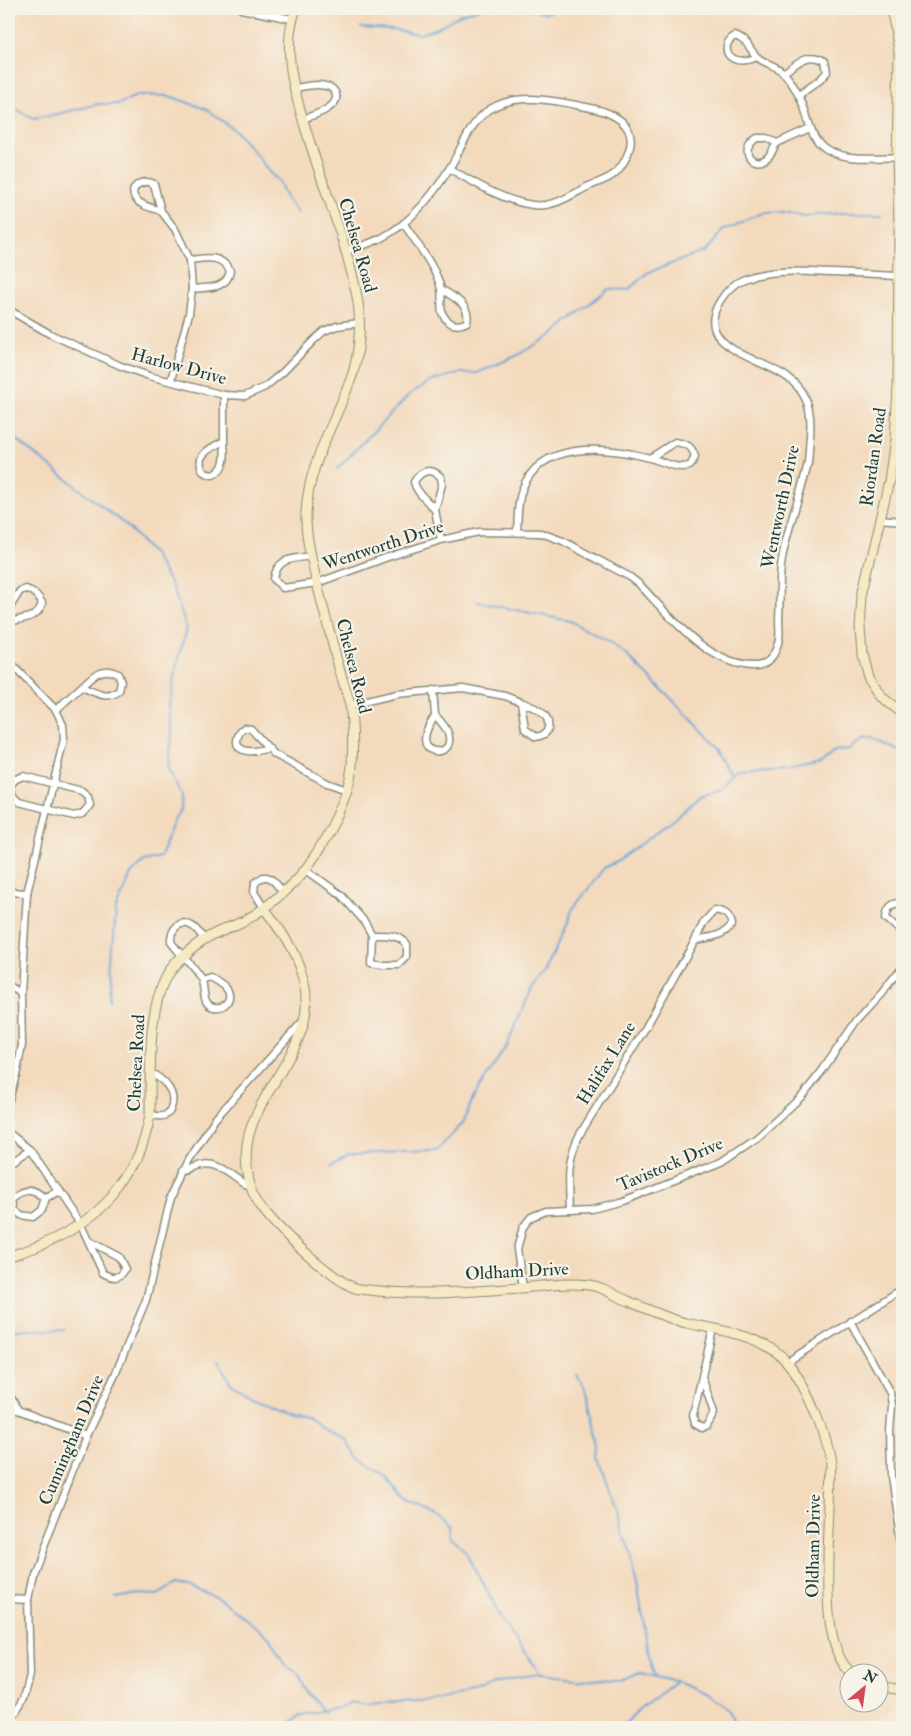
<svg xmlns="http://www.w3.org/2000/svg" width="911" height="1736" viewBox="0 0 911 1736" font-family="'IM FELL Double Pica',serif">
	<rect width="100%" height="100%" fill="#f7f3e8"/>
	<filter id="ink" filterUnits="userSpaceOnUse"><feTurbulence type="fractalNoise" baseFrequency=".02" numOctaves="2"/><feDisplacementMap in="SourceGraphic" scale="10" xChannelSelector="R" yChannelSelector="G"/><feConvolveMatrix kernelMatrix="1 2 1 2 8 2 1 2 1" color-interpolation-filters="sRGB"/></filter>
	<filter id="wash" filterUnits="userSpaceOnUse"><feTurbulence type="fractalNoise" baseFrequency=".0096" numOctaves="4" result="noise"/><feDisplacementMap in="SourceGraphic" scale="20" xChannelSelector="R" yChannelSelector="G"/><feGaussianBlur stdDeviation="1.12" result="paint"/><feColorMatrix in="noise" values="0 0 0 0 0 0 0 0 0 0 0 0 0 0 0 0 0 1.4 0 .05"/><feComposite in="paint" operator="in"/></filter>
	<g filter="url(#wash)">
		<rect width="100%" height="100%" fill="#f3dabd"/>
		<g fill="none" stroke-linecap="round" stroke-linejoin="round">
			<g stroke="#67a2d7" stroke-width="2">
				<path d="M527 9 547 13 559 9"/>
				<path d="M600 9 607 11 611 9"/>
				<path d="M874 9 885 12"/>
				<path d="M361 27 391 29 420 34 439 27 461 14 480 9"/>
				<path d="M9 105 33 119 50 116 98 104H119L138 95 169 96 206 109 233 129 256 154 269 172 279 181 285 196 298 213"/>
				<path d="M9 434 127 526 154 555 172 586 187 628 174 677 169 706 172 734 168 769 182 795 181 811 174 820 160 857 144 861 131 874 116 908 109 1001"/>
				<path d="M337 469 410 394 431 381 459 373H477L516 356 550 336 608 289 628 290 647 273 705 251 725 228 764 213 784 212 804 216 844 213H882"/>
				<path d="M477 602 570 621 608 642 628 656 660 687 720 749 735 778"/>
				<path d="M331 1163 349 1154 436 1151 463 1123 474 1096 508 1043 532 988 545 971 567 925 572 910 604 868 617 862 675 819 700 796 722 790 741 773 787 770 821 763 835 751 849 749 862 740 873 739 902 752"/>
				<path d="M9 1330H64"/>
				<path d="M218 1360 231 1384 252 1397 290 1414 310 1419 326 1431 347 1440 358 1458 385 1476 406 1501 435 1514 452 1527 453 1541 469 1554 502 1621 540 1673"/>
				<path d="M577 1375 584 1386 600 1447 599 1459 618 1512 637 1581 650 1662 655 1676"/>
				<path d="M115 1598 138 1594 158 1595 175 1583 189 1585 219 1598 269 1637 285 1665 298 1673 307 1690 325 1712"/>
				<path d="M285 1727 301 1715 344 1707 350 1702 365 1705 378 1703 437 1700 477 1692 496 1683 518 1677 540 1674 595 1680 620 1681 640 1673 675 1682 706 1696 727 1711 733 1727"/>
				<path d="M622 1727 640 1708 675 1682"/>
			</g>
		</g>
	</g>
	<g filter="url(#ink)">
		<g fill="none" stroke-linecap="round" stroke-linejoin="round">
			<g stroke="#898c78" stroke-width="9">
				<g id="street">
					<path d="M241 9 292 19"/>
					<path d="M757 57C751 59 744 62 737 60 723 56 724 42 735 36 750 42 748 48 757 57 765 64 776 65 784 73 793 83 800 97 805 110 810 126 813 143 830 151 851 162 879 156 902 158"/>
					<path d="M783 73C798 63 808 51 825 61L827 72 820 80 799 95"/>
					<path d="M294 88C304 87 316 83 325 86 329 86 333 89 335 92 343 107 312 116 302 119"/>
					<path d="M777 143C774 147 772 153 768 157 755 170 736 152 757 138H766L777 143 810 128"/>
					<path d="M161 211C153 208 140 206 135 198 128 187 143 178 154 184L161 211 175 229 190 260 192 289 189 314 171 380"/>
					<path d="M404 224C415 241 437 269 441 289 443 299 438 311 446 319 452 326 460 326 467 322 471 305 453 297 441 289"/>
					<path d="M345 251C353 248 362 246 370 243 405 230 430 200 449 169 462 149 470 120 492 108 517 93 553 100 581 106 598 109 621 114 629 131 635 145 624 166 613 175 606 180 597 183 589 186 571 195 554 208 533 205 503 201 475 183 450 169"/>
					<path d="M190 260C206 258 221 254 230 271 227 290 207 287 192 289"/>
					<path d="M9 310 50 334 121 366 149 376 224 395 245 396 265 387 283 372 314 340 324 331 337 326 359 323"/>
					<path d="M224 395V441C215 446 197 453 201 466 202 473 207 474 213 475 227 468 225 455 224 441"/>
					<path d="M435 510C428 501 416 493 414 482 421 470 431 467 441 477L442 484 435 510 441 540"/>
					<path d="M880 519 902 521"/>
					<path d="M517 532C518 518 517 503 522 490 540 440 605 447 646 457 661 460 675 470 690 466L695 457C692 445 686 444 675 442L650 458"/>
					<path d="M311 556C293 559 277 557 274 579L283 588 317 583 388 557 441 540 479 532 541 533 563 541 630 577 639 584C668 614 710 668 756 666 770 665 776 653 779 639 780 634 779 626 779 620 780 603 779 584 781 566 785 531 801 497 808 462 809 454 809 444 810 435 811 423 811 410 805 398 801 390 795 383 788 378 763 358 691 348 720 301 725 293 733 284 742 280 770 268 804 272 833 273 855 274 877 275 898 276"/>
					<path d="M9 616 10 607 20 591 26 589C34 592 38 595 42 603 38 619 23 618 9 622"/>
					<path d="M9 662 56 710 63 725 64 739 27 893 21 993 22 1045 17 1071 9 1100"/>
					<path d="M433 690 435 715V716C407 754 447 759 449 742 451 732 441 722 435 715"/>
					<path d="M350 705 397 694 463 688 505 696 521 702 525 729 536 737C542 736 547 734 548 728 551 712 532 707 521 702"/>
					<path d="M56 710 81 687C96 692 106 701 119 691L121 682 118 674C101 665 93 676 81 687"/>
					<path d="M269 748C262 750 255 752 248 751 233 749 235 736 244 728L251 729 274 754 327 783 347 790"/>
					<path d="M23 776 82 791 88 797 90 805 82 814 74 816 19 802 12 795 9 786 16 779Z"/>
					<path d="M305 869 341 895 364 921 372 935 371 963 384 965H399L407 957V944C398 934 385 935 372 935"/>
					<path d="M9 892 27 893"/>
					<path d="M902 903C892 902 887 908 886 918L902 932"/>
					<path d="M264 908 254 892 255 883 263 877H267L272 879 283 892"/>
					<path d="M202 980 210 977C216 980 222 983 226 988 234 997 226 1009 214 1007 202 1005 205 990 202 981 200 974 177 951 171 942 170 932 178 919 190 925 196 927 200 934 204 939"/>
					<path d="M9 986 21 993"/>
					<path d="M150 1115C154 1115 159 1117 163 1116 167 1115 170 1112 171 1108 177 1092 164 1080 151 1073"/>
					<path d="M9 1133 30 1150 81 1225 103 1273C112 1278 120 1280 125 1269L119 1257 89 1241"/>
					<path d="M9 1164 30 1150"/>
					<path d="M183 1170C190 1171 195 1166 202 1165 218 1161 233 1176 245 1184L250 1185"/>
					<path d="M46 1198C35 1187 25 1187 13 1198L15 1210 21 1215 33 1217 42 1210 46 1198 58 1191"/>
					<path d="M570 1210C569 1180 566 1161 580 1134L646 1027 695 940C709 937 724 937 732 924 729 914 725 912 715 910L704 922 695 940"/>
					<path d="M523 1288 517 1249 523 1227 531 1217 546 1211 592 1209 622 1201 721 1162 758 1137 802 1096 822 1071 857 1020 881 994 902 967"/>
					<path d="M850 1321 890 1393 892 1405 890 1431 891 1476 902 1549"/>
					<path d="M787 1362 902 1289"/>
					<path d="M702 1377 714 1413 707 1426 702 1428 695 1424 693 1415 713 1329"/>
					<path d="M9 1394 18 1410"/>
					<path d="M9 1408 18 1410 86 1436"/>
					<path d="M9 1599 28 1600"/>
					<path d="M9 1724 24 1699 30 1675 28 1600 33 1573 86 1436 115 1375 146 1300 171 1197 189 1160 215 1119 302 1022"/>
				</g>
			</g>
			<g stroke="#898c78" stroke-width="11">
				<g id="secondary">
					<path d="M890 9 893 18 899 51 897 158 899 228 898 386 895 440 889 481 862 595 860 629 862 654 868 676 882 697 902 713"/>
					<path d="M264 908C286 936 309 972 306 1009 301 1067 234 1110 248 1174 250 1187 257 1202 266 1213 281 1232 333 1280 355 1288 362 1290 371 1290 379 1291 426 1296 474 1291 521 1288 544 1286 566 1282 589 1285 599 1286 608 1291 617 1296 640 1306 662 1317 686 1323 718 1330 765 1335 788 1363 806 1385 827 1436 830 1464 835 1511 811 1645 853 1674"/>
					<path d="M9 1256C21 1252 34 1249 45 1243 103 1218 139 1178 150 1115 151 1071 146 1010 169 972 175 961 195 945 205 939 217 931 231 927 244 921 262 911 278 898 292 884 317 861 349 800 352 766 353 746 353 724 350 705 347 691 341 677 338 664 330 634 322 604 315 575 311 555 305 535 306 515 307 465 336 422 352 376 360 351 362 318 356 292 346 242 326 194 311 146 298 103 279 53 296 9"/>
					<path d="M878 1686 902 1690"/>
				</g>
			</g>
			<use href="#street" stroke="#fff" stroke-width="6"/>
			<use href="#secondary" stroke="#f6e9c3" stroke-width="9"/>
		</g>
	</g>
	<g text-anchor="middle" stroke-width="4.5" stroke-linejoin="round" paint-order="stroke">
		<g font-size="18" fill="#1f3d34" stroke="#f7f3e8">
			<text transform="translate(358 245) rotate(74)" y="6">Chelsea Road</text>
			<text transform="translate(179 366) rotate(15)" y="6">Harlow Drive</text>
			<text transform="translate(873 457) rotate(-82)" y="6">Riordan Road</text>
			<text transform="translate(780 507) rotate(-78)" y="6">Wentworth Drive</text>
			<text transform="translate(383 545) rotate(-18)" y="6">Wentworth Drive</text>
			<text transform="translate(354 666) rotate(76)" y="6">Chelsea Road</text>
			<text transform="translate(136 1063) rotate(-87)" y="6">Chelsea Road</text>
			<text transform="translate(606 1063) rotate(-58)" y="6">Halifax Lane</text>
			<text transform="translate(670 1164) rotate(-23)" y="6">Tavistock Drive</text>
			<text transform="translate(517 1271) rotate(-3)" y="6">Oldham Drive</text>
			<text transform="translate(71 1440) rotate(-67)" y="6">Cunningham Drive</text>
			<text transform="translate(813 1546) rotate(-89)" y="6">Oldham Drive</text>
		</g>
	</g>
	<rect width="911" height="1736" fill="none" stroke="#f7f3e8" stroke-width="30"/>
	<g transform="translate(864 1688) rotate(29)"><circle r="24" fill="#f7f3e8" stroke="#a1aaa0"/>
	<path d="M0-4L9 19L0 12L-9 19Z" fill="#d1495b"/>
	<text y="-8" font-size="14" font-weight="bold" text-anchor="middle" fill="#1f3d34">N</text>
	</g>
</svg>
